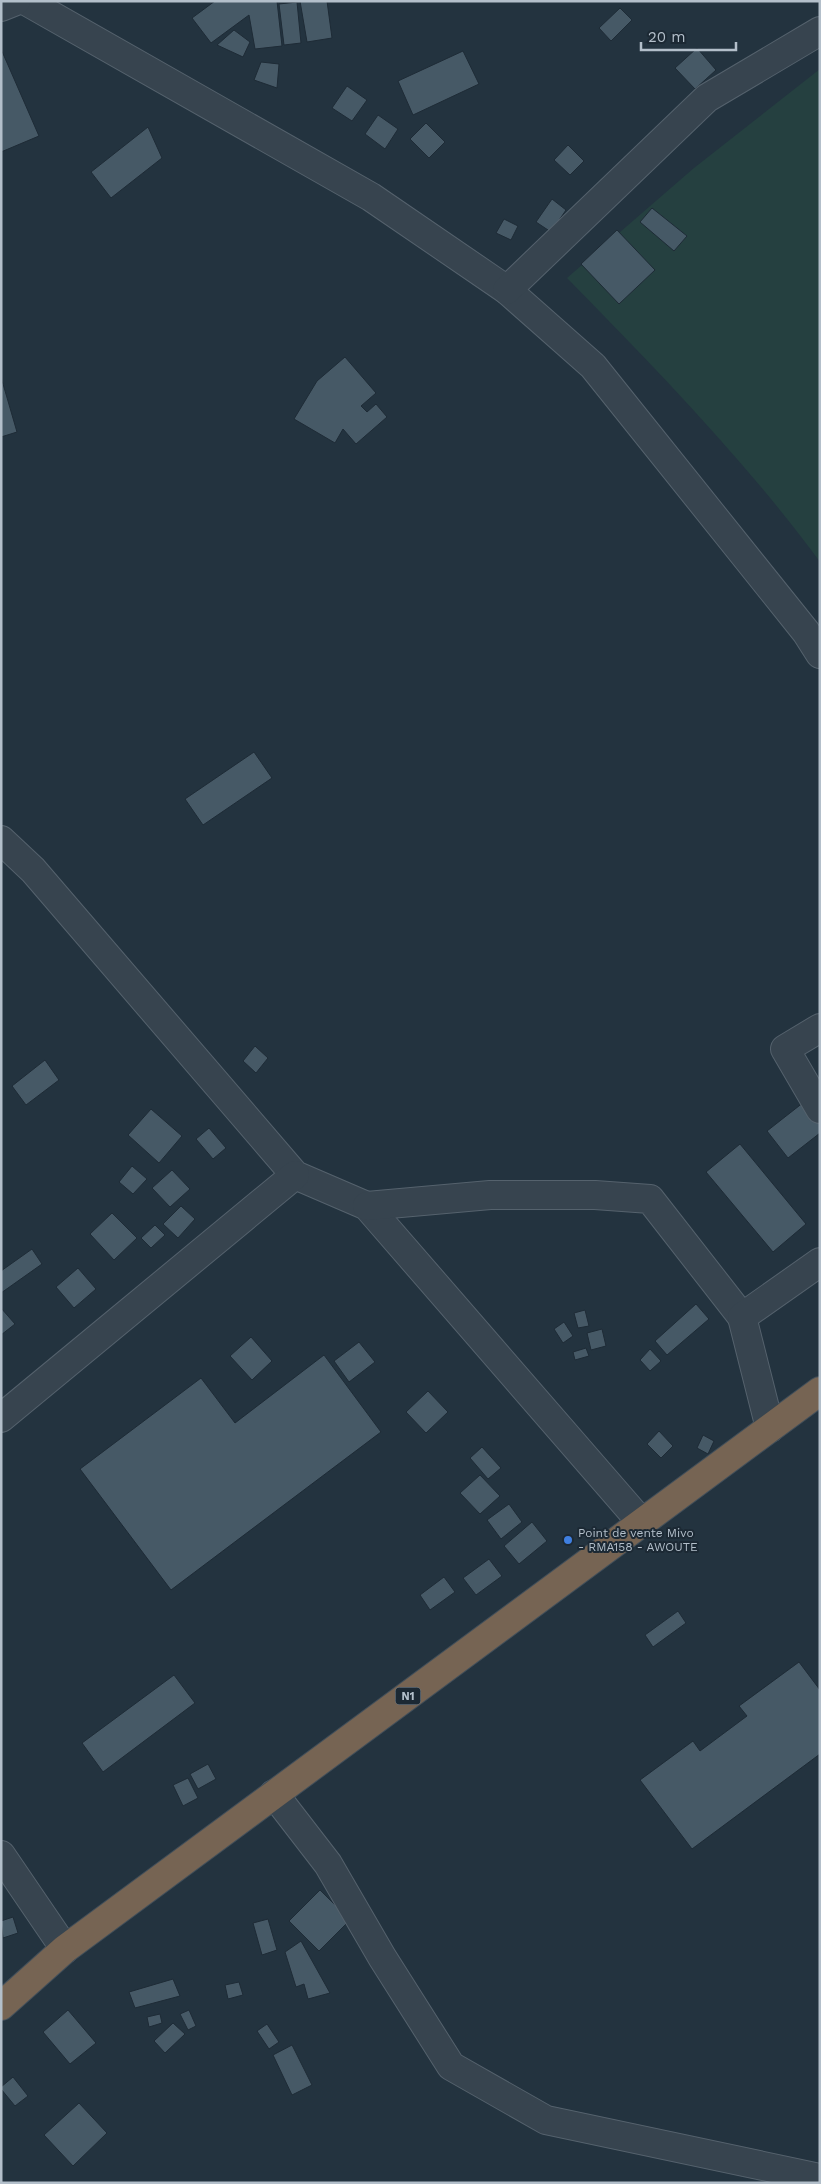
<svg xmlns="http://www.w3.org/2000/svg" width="821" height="2184" viewBox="0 0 821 2184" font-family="'Work Sans',sans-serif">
	<rect width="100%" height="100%" fill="#23333f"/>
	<path fill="#254040" d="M820 69V562C745 460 655 368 567 278L694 168Z"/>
	<g fill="#465966" stroke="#1e2b36">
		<path d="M215 1H277L282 46 255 49 249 15 211 43 192 18Z"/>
		<path d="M300 1H327L332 38 307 42Z"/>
		<path d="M297 2 301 43 284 45 279 4Z"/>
		<path d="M620 8 632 20 611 41 599 28Z"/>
		<path d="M234 30 250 42 243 57 217 45Z"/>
		<path d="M697 48 716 70 695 89 675 68Z"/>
		<path d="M1 49 39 136 1 152Z"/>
		<path d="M463 51 479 84 413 115 398 81Z"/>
		<path d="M261 62 279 64 277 88 254 80Z"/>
		<path d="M347 86 367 100 352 121 332 108Z"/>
		<path d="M378 115 398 129 385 149 365 134Z"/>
		<path d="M426 123 445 142 429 158 410 139Z"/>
		<path d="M148 127 162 158 111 198 91 172Z"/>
		<path d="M568 145 584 161 570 175 554 160Z"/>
		<path d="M552 199 566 210 551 232 536 222Z"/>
		<path d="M652 208 687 236 674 251 640 222Z"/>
		<path d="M504 219 518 226 511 240 496 233Z"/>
		<path d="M617 230 655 270 619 304 581 264Z"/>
		<path d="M345 357 376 393 361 406 367 412 376 404 387 417 356 444 343 429 335 443 294 419 317 381Z"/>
		<path d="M1 377 17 432 1 437Z"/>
		<path d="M254 752 272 778 203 825 185 799Z"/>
		<path d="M255 1046 268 1058 256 1073 243 1061Z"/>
		<path d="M45 1060 59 1080 26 1105 12 1086Z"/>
		<path d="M804 1102 820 1122V1133L788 1158 767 1131Z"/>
		<path d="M151 1109 182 1136 159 1163 128 1135Z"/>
		<path d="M209 1128 226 1148 213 1159 196 1139Z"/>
		<path d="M740 1144 806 1224 773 1252 706 1172Z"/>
		<path d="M132 1166 147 1179 133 1194 119 1182Z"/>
		<path d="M172 1170 190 1189 170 1207 152 1188Z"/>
		<path d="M181 1206 195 1219 178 1238 163 1224Z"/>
		<path d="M112 1213 137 1238 114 1260 90 1234Z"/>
		<path d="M155 1225 165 1235 151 1248 141 1238Z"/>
		<path d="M32 1249 42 1264 1 1293V1271Z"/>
		<path d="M78 1268 96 1289 74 1308 56 1287Z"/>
		<path d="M696 1304 709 1319 667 1355 655 1341Z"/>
		<path d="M1 1308 15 1324 1 1335Z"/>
		<path d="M585 1310 589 1326 578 1328 574 1313Z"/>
		<path d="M564 1322 573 1336 563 1343 554 1329Z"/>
		<path d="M602 1329 606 1346 591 1350 587 1333Z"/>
		<path d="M251 1337 272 1361 252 1380 230 1356Z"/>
		<path d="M359 1342 375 1362 349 1382 334 1361Z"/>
		<path d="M586 1348 589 1356 575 1360 573 1352Z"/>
		<path d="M650 1349 661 1361 650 1371 640 1360Z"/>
		<path d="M324 1355 381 1432 171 1590 80 1469 201 1378 235 1423Z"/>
		<path d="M428 1391 448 1412 426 1433 406 1412Z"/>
		<path d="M659 1431 673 1446 661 1458 647 1444Z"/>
		<path d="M703 1435 714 1441 708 1454 697 1448Z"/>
		<path d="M482 1447 501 1468 488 1479 470 1458Z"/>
		<path d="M480 1475 500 1496 480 1514 460 1493Z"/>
		<path d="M509 1504 522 1522 501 1539 487 1520Z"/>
		<path d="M532 1522 547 1541 519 1564 504 1546Z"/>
		<path d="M489 1559 502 1576 476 1595 463 1578Z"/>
		<path d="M444 1577 455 1592 430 1610 420 1595Z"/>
		<path d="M678 1611 686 1623 653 1647 645 1635Z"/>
		<path d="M799 1662 820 1690V1754L692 1849 640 1780 693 1741 700 1751 747 1716 739 1706Z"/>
		<path d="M174 1675 195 1703 103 1772 82 1743Z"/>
		<path d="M208 1764 216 1779 198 1789 190 1774Z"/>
		<path d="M188 1778 198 1798 183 1806 173 1785Z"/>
		<path d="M320 1890 350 1920 319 1951 289 1921Z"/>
		<path d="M13 1917 18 1933 3 1938 1 1921Z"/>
		<path d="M268 1919 277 1950 262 1955 253 1923Z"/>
		<path d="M301 1941 330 1993 308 1999 304 1984 296 1987 285 1952Z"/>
		<path d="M173 1979 180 1996 135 2008 129 1992Z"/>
		<path d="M239 1982 243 1995 228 1999 225 1985Z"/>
		<path d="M68 2010 96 2043 70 2064 43 2032Z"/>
		<path d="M189 2010 196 2026 188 2030 180 2014Z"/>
		<path d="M160 2014 162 2023 149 2027 147 2017Z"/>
		<path d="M173 2023 185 2034 165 2053 154 2041Z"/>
		<path d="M267 2024 279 2042 269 2049 257 2031Z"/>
		<path d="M292 2045 312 2085 292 2095 273 2055Z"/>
		<path d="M13 2077 28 2096 15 2106 1 2089V2087Z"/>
		<path d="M79 2103 107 2133 73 2166 44 2135Z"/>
	</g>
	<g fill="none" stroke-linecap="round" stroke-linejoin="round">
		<g stroke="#55626d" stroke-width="30">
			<g id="minor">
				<path d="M26 1 371 197 507 290 593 366 806 632 820 654"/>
				<path d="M1 7 16 1"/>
				<path d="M507 290 707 98 820 31"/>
				<path d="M1 840 33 870 295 1175 367 1206 642 1523"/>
				<path d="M820 1028 785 1049 820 1109"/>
				<path d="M367 1206 490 1195H595L650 1199 742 1317"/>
				<path d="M1 1418 295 1175"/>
				<path d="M770 1428 742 1317 820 1262"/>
				<path d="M274 1794 328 1864 382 1957 451 2066 546 2120 820 2178"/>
				<path d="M1 1855 65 1949"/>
			</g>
		</g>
		<g stroke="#424f5a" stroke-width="30">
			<path id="highway" d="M1 2006 65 1949 820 1391"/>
		</g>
		<use href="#minor" stroke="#37444f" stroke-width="28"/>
		<use href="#highway" stroke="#766453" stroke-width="28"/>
	</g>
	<circle fill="#3f7fe0" stroke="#1c2934" stroke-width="2" cx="568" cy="1540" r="5"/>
	<g text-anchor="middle" stroke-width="4" stroke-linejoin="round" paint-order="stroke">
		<rect fill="#1c2934" stroke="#86929d" stroke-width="1" x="395.5" y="1687.5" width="25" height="17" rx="4"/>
		<g font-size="11" font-weight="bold" fill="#b3bfca">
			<text x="408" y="1700">N1</text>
		</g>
		<g font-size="12" fill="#b3bfca" stroke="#1c2934" text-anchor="start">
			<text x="578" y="1537">Point de vente Mivo<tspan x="578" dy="14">- RMA158 - AWOUTE</tspan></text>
		</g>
	</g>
	<rect width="821" height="2184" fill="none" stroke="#b3bfca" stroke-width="5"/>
	<path d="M641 42v8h95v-8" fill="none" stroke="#b3bfca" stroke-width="2.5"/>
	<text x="648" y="42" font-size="15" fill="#b3bfca" stroke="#1c2934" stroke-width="4" paint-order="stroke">20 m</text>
</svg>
